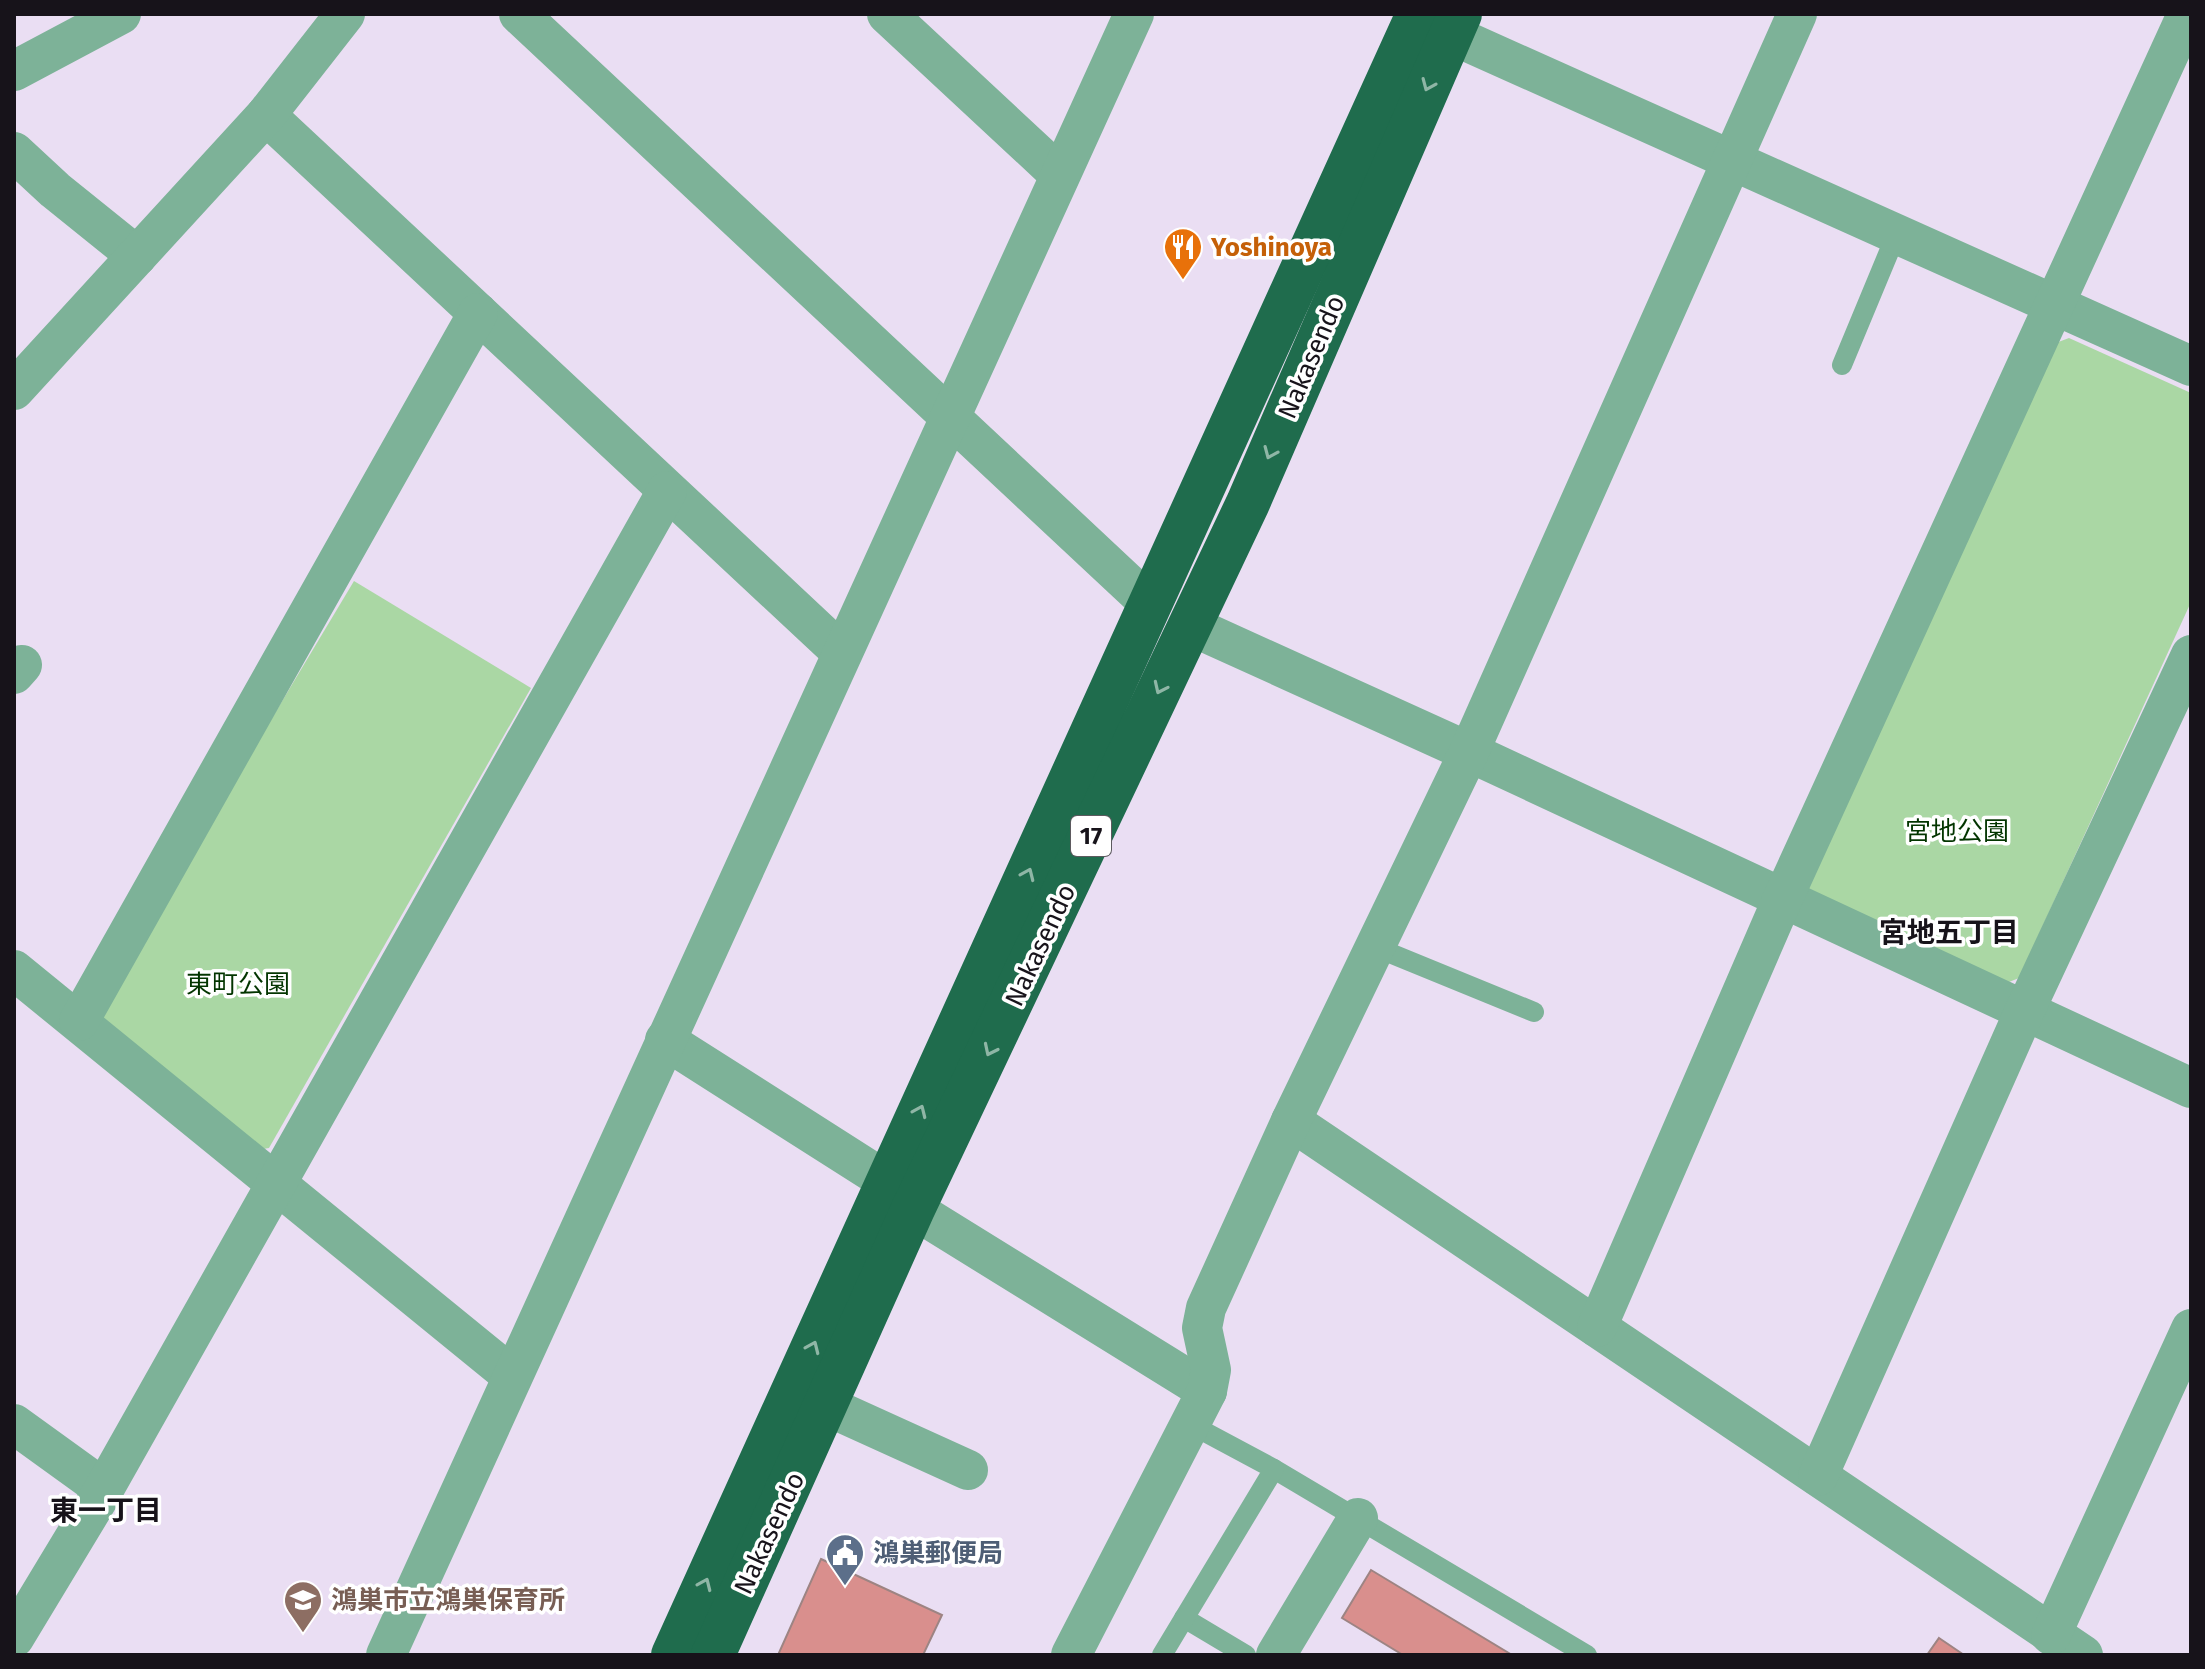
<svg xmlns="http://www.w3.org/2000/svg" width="2205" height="1669" viewBox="0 0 2205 1669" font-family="'Fira Sans','Noto Sans JP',sans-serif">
	<rect width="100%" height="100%" fill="#eadef3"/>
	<g fill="#aad7a4">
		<path d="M2069 338 2191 393V602L2019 978 2004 984 1808 892 1806 877 2053 344Z"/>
		<path d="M354 581 531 688 269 1148 245 1152 102 1023 100 1005Z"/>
	</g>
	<g fill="#d98f8d" stroke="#9d8483" stroke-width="2">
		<path d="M821 1559 942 1615 923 1655H778Z"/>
		<path d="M1371 1570 1512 1655H1403L1342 1618Z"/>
		<path d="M1939 1638 1964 1655H1927Z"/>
	</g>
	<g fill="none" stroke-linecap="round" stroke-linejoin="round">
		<g stroke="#7db298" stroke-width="20">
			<path d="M1842 365 1896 235"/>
			<path d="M1375 947 1534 1012"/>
			<path d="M1274 1469 1587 1655"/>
			<path d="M1184 1618 1246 1655"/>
			<path d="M1162 1655 1274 1469 1190 1424"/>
		</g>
		<g stroke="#7db298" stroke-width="40">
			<path d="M519 14 1151 605"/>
			<path d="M887 14 1060 175"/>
			<path d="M1450 34 2191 366"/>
			<path d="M14 71 121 14"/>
			<path d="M266 115 841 652"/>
			<path d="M14 152 55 190 137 256"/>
			<path d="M14 390 266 115 345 14"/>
			<path d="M1189 625 1469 752 2191 1088"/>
			<path d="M14 674 22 665"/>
			<path d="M14 970 512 1376"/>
			<path d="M79 1021 478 313"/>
			<path d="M665 1040 888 1182"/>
			<path d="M1291 1121 2083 1655"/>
			<path d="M913 1209 1207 1391"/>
			<path d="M1597 1327 1783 898 2184 21 2191 14"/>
			<path d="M827 1406 968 1470"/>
			<path d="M14 1424 104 1489"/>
			<path d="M1818 1476 2025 1010 2191 655"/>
			<path d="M2051 1635 2191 1329"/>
			<path d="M14 1638 104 1489 667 491"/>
			<path d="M386 1655 1134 14"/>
			<path d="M1071 1655 1207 1391 1211 1370 1202 1328 1206 1308 1291 1121 1469 752 1797 14"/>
			<path d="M1276 1655 1358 1518"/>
		</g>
		<g stroke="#1f6c4d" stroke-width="44">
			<path d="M673 1655 1418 14"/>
			<path d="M713 1655 913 1209 1248 503 1460 14"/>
		</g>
	</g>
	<defs><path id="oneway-chevron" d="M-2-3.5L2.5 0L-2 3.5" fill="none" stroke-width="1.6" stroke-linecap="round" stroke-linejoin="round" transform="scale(2)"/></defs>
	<g stroke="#8fb6a6">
		<use href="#oneway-chevron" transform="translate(1428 85) rotate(113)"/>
		<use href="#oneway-chevron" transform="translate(1270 453) rotate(113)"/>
		<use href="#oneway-chevron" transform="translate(1160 688) rotate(115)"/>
		<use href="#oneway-chevron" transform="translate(1028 874) rotate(-66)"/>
		<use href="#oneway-chevron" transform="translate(990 1050) rotate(116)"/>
		<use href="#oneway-chevron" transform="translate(920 1111) rotate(-66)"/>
		<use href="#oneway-chevron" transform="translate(813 1347) rotate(-66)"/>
		<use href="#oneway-chevron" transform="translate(705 1584) rotate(-66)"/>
	</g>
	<defs>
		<g id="restaurant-pin" transform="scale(2)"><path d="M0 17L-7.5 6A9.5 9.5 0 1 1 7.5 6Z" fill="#e8710a" stroke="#fff"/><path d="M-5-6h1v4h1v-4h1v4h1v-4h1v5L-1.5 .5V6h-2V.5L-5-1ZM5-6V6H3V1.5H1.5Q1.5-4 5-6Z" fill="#fff"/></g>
		<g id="civic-pin" transform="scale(2)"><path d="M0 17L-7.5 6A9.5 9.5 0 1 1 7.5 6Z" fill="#5c6f8a" stroke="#fff"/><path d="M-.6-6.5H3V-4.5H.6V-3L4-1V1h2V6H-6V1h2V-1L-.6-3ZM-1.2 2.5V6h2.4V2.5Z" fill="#fff"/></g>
		<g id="school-pin" transform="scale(2)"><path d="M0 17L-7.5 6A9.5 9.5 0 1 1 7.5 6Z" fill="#8d6e63" stroke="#fff"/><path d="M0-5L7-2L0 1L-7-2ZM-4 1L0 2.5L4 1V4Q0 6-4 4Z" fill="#fff"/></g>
	</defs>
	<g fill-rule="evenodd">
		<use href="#restaurant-pin" x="1183" y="247"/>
		<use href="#civic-pin" x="845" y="1553"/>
		<use href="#school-pin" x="303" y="1600"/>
	</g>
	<g text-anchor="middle" stroke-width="7" stroke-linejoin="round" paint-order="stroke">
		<rect fill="#fff" stroke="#5d5a5f" stroke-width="2" x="1071" y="816" width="40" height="40" rx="6"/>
		<g font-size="24" font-weight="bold" fill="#17131a">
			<text x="1091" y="844">17</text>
		</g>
		<g font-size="26" font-weight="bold" fill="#c56008" stroke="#fff" text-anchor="start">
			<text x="1211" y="256">Yoshinoya</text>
		</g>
		<g font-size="26" fill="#17131a" stroke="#fff">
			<text transform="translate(1311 357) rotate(-67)" y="9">Nakasendo</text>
			<text transform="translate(1040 945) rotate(-65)" y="9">Nakasendo</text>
			<text transform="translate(769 1533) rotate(-65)" y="9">Nakasendo</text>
		</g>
		<g font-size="26" fill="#033500" stroke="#fff">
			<text x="1957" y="840">宮地公園</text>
			<text x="238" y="993">東町公園</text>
		</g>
		<g font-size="26" font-weight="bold" fill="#4e5e75" stroke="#fff" text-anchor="start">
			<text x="873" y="1562">鴻巣郵便局</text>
		</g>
		<g font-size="26" font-weight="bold" fill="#785e54" stroke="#fff" text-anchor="start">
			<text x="331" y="1609">鴻巣市立鴻巣保育所</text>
		</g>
		<g font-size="28" font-weight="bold" fill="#17131a" stroke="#fff">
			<text x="1949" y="942">宮地五丁目</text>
			<text x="106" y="1520">東一丁目</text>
		</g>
	</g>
	<rect width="2205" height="1669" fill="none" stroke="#17131a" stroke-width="32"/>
</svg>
